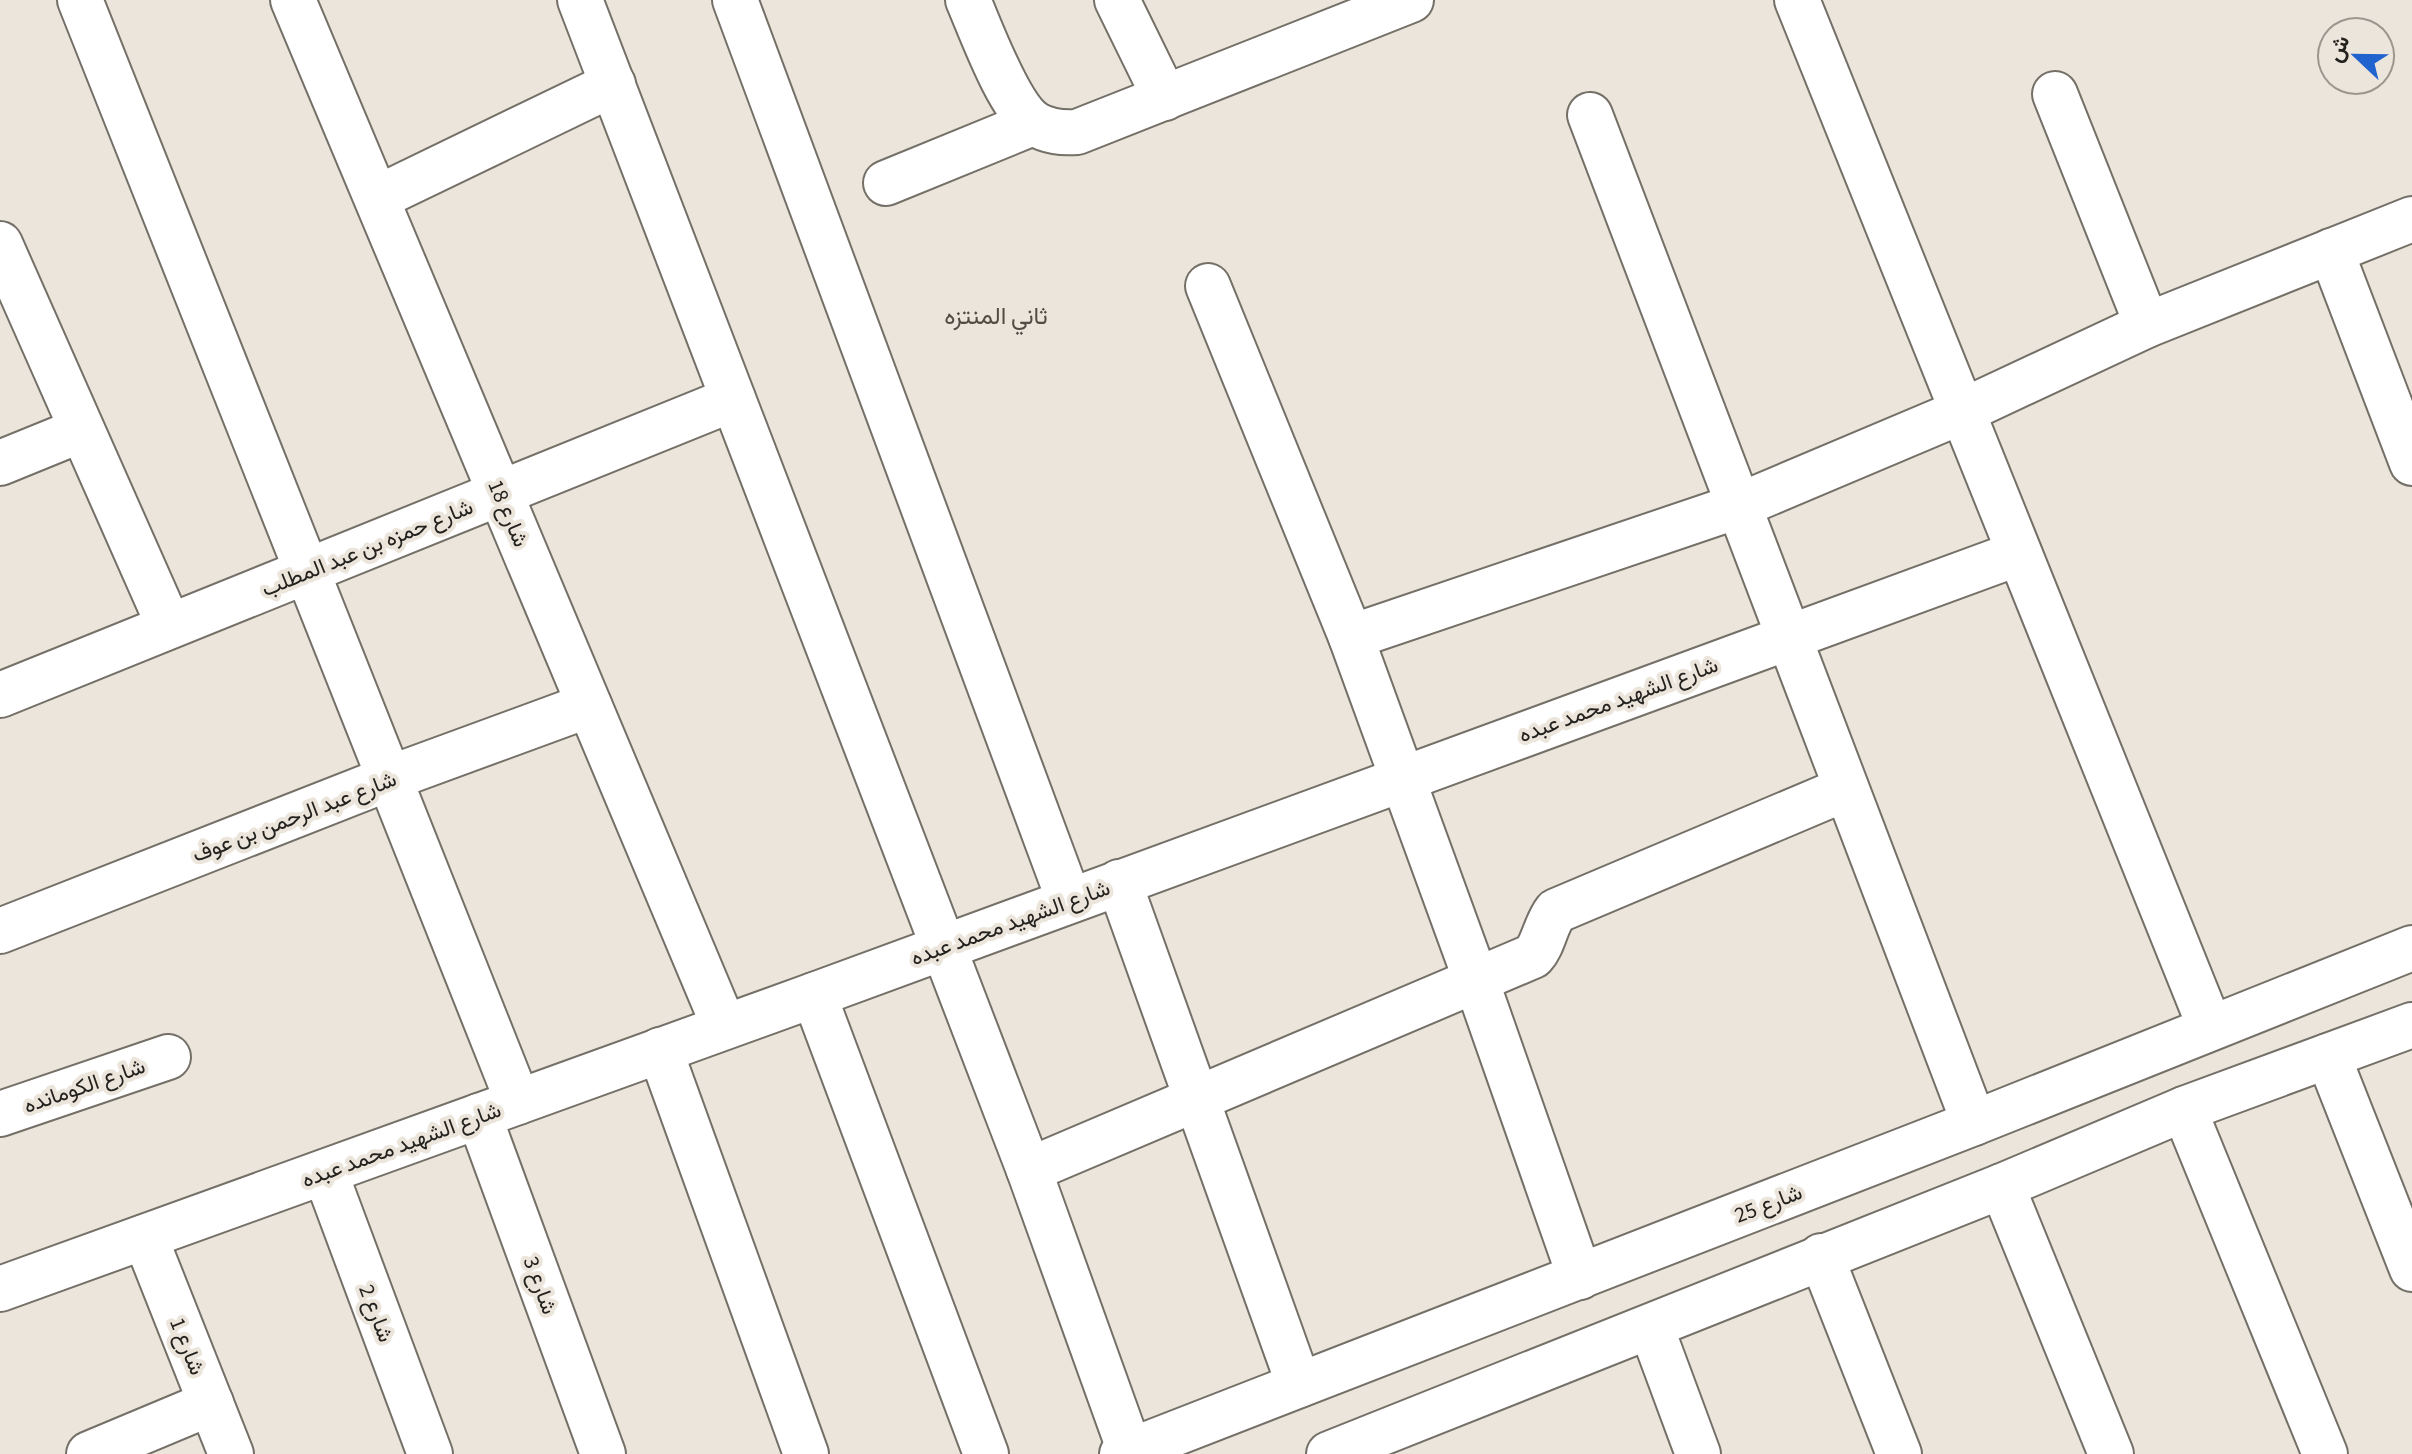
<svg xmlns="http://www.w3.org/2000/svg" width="2412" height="1454" viewBox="0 0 2412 1454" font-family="'Source Sans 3',Vazirmatn,sans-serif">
	<rect width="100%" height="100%" fill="#ebe5db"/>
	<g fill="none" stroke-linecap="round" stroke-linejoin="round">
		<g stroke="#746f67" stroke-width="48">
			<g id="minor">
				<path d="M80 0 518 1102"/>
				<path d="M293 0 724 1026"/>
				<path d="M580 0 1029 1170 1131 1454"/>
				<path d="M735 0 1069 900"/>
				<path d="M968 0C981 30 1009 108 1035 124 1049 132 1062 133 1077 132L1411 0"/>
				<path d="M1117 0 1165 98"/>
				<path d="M1797 0 2210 1027"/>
				<path d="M2055 94 2147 325"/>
				<path d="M1590 115 1974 1123"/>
				<path d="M886 183 1033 123"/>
				<path d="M377 198 613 84"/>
				<path d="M0 244 169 626"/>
				<path d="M2331 251 2412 463"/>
				<path d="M1208 286 1351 637 1476 980 1580 1277"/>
				<path d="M0 463 81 430"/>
				<path d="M1351 637 1738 506 1963 411 2147 325 2412 219"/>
				<path d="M0 695 733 399"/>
				<path d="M1119 882 1299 1385"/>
				<path d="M0 931 390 778 589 705"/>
				<path d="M814 995 986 1454"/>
				<path d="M660 1050 806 1454"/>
				<path d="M2328 1056 2412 1269"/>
				<path d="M2184 1109 2325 1454"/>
				<path d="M0 1114 168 1057"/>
				<path d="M479 1116 603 1454"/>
				<path d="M1029 1170 1533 956C1544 944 1545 925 1556 911L1845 789"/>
				<path d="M325 1172 430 1454"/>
				<path d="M2002 1186 2111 1454"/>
				<path d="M145 1237 231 1454"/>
				<path d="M1821 1256 1899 1454"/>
				<path d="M0 1289 814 995 2019 553"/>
				<path d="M1651 1327 1698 1454"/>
				<path d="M89 1454 211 1403"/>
				<path d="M1122 1454 1974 1123 2412 948"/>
				<path d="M1329 1454 2002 1186 2184 1109 2412 1025"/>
			</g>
		</g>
		<use href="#minor" stroke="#fff" stroke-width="44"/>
	</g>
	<g text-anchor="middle" stroke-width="8" stroke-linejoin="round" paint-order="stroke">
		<g font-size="22" fill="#24221e" stroke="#ebe5db">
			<text transform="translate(509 513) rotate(67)" y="8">شارع 18</text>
			<text transform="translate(367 547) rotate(-22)" y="8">شارع حمزه بن عبد المطلب</text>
			<text transform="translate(1618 699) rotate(-20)" y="8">شارع الشهيد محمد عبده</text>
			<text transform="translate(294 816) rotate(-21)" y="8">شارع عبد الرحمن بن عوف</text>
			<text transform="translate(1010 922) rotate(-20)" y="8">شارع الشهيد محمد عبده</text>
			<text transform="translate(84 1085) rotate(-19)" y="8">شارع الكومانده</text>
			<text transform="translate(401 1144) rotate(-20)" y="8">شارع الشهيد محمد عبده</text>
			<text transform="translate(1768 1203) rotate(-21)" y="8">شارع 25</text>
			<text transform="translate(541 1285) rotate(70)" y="8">شارع 3</text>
			<text transform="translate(377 1313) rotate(69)" y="8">شارع 2</text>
			<text transform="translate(188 1346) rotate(68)" y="8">شارع 1</text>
		</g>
		<g font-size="24" fill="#514c44" stroke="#ebe5db">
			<text x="996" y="324">ثاني المنتزه</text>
		</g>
	</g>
	<g transform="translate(2356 56) rotate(292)"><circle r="38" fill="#ebe5db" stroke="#9b978f" stroke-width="2"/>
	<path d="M0-6L14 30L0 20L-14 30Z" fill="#2062ce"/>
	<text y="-12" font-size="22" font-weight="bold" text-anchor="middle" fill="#24221e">ش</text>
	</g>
</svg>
